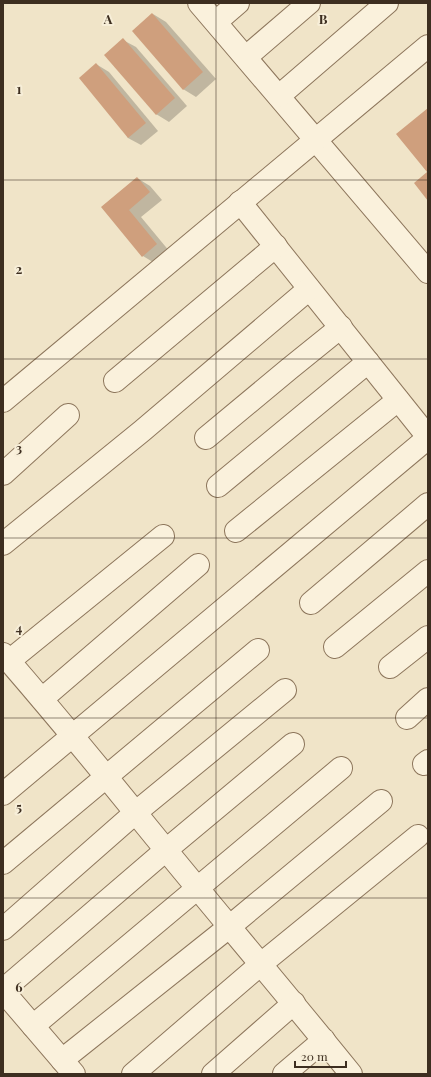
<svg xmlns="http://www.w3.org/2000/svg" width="431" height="1077" viewBox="0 0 431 1077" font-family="'Playfair Display',serif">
	<rect width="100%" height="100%" fill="#f0e4c8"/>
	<g fill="#0003">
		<path d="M153 14 166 22 216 79 196 97 183 89Z"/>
		<path d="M123 40 136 47 187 106 169 122 156 114Z"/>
		<path d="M96 64 109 72 158 131 141 145 128 138Z"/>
		<path d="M137 178 150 186 162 200 141 217 170 252 156 264 143 256 102 207Z"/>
	</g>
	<g fill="#cf9f7d">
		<path d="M152 13 203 72 183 90 132 31Z"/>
		<path d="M123 38 175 98 156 115 104 55Z"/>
		<path d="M96 63 146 123 128 138 79 78Z"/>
		<path d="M428 108V201L414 183 427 172 396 134Z"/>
		<path d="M137 177 150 192 129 210 157 244 142 257 101 207Z"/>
	</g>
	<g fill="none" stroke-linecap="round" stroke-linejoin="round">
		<g stroke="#8d765c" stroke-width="24">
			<g id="minor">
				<path d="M199 3 428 272"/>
				<path d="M216 22 238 3"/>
				<path d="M246 57 309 3"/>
				<path d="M279 96 387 3"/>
				<path d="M240 202 428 437"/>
				<path d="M115 381 276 246"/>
				<path d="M3 401 428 46"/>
				<path d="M206 438 289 369 341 327"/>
				<path d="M3 474 68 415"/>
				<path d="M218 486 368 362"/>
				<path d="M236 531 398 400"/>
				<path d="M3 544 142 431 309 289"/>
				<path d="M311 603 428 504"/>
				<path d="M335 647 428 571"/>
				<path d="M3 654C48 706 92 759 135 812 206 900 280 986 351 1074"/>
				<path d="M9 661 163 536"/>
				<path d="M390 667 428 637"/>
				<path d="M42 699 198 565"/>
				<path d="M407 718 428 699"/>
				<path d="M424 764 428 761"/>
				<path d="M3 794 428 438"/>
				<path d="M3 863 258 650"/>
				<path d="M3 929 135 813 285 690"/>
				<path d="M3 990 166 850 293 744"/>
				<path d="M3 991 74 1074"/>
				<path d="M33 1026 341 768"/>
				<path d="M62 1060 229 927 381 801"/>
				<path d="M133 1074 261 964 418 836"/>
				<path d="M213 1074 294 1003"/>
				<path d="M284 1074 324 1040"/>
			</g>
		</g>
		<use href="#minor" stroke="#faf1dc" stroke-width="22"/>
	</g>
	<path fill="none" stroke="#3d2e20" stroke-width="1" stroke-opacity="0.55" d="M216 3V1074M3 180H428M3 359H428M3 538H428M3 718H428M3 898H428"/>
	<g font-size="13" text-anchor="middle" font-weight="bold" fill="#3d2e20" stroke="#f7eed8" stroke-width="4" stroke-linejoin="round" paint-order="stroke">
		<text x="108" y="24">A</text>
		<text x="323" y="24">B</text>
		<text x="19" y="94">1</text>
		<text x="19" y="274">2</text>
		<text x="19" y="453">3</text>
		<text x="19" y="633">4</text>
		<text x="19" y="812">5</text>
		<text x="19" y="992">6</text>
	</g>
	<rect width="431" height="1077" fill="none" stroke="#3d2e20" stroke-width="8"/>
	<path d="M295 1061v6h51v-6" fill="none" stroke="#3d2e20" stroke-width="2"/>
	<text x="301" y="1061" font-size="12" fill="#3d2e20" stroke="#f7eed8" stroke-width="3" paint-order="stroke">20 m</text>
</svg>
